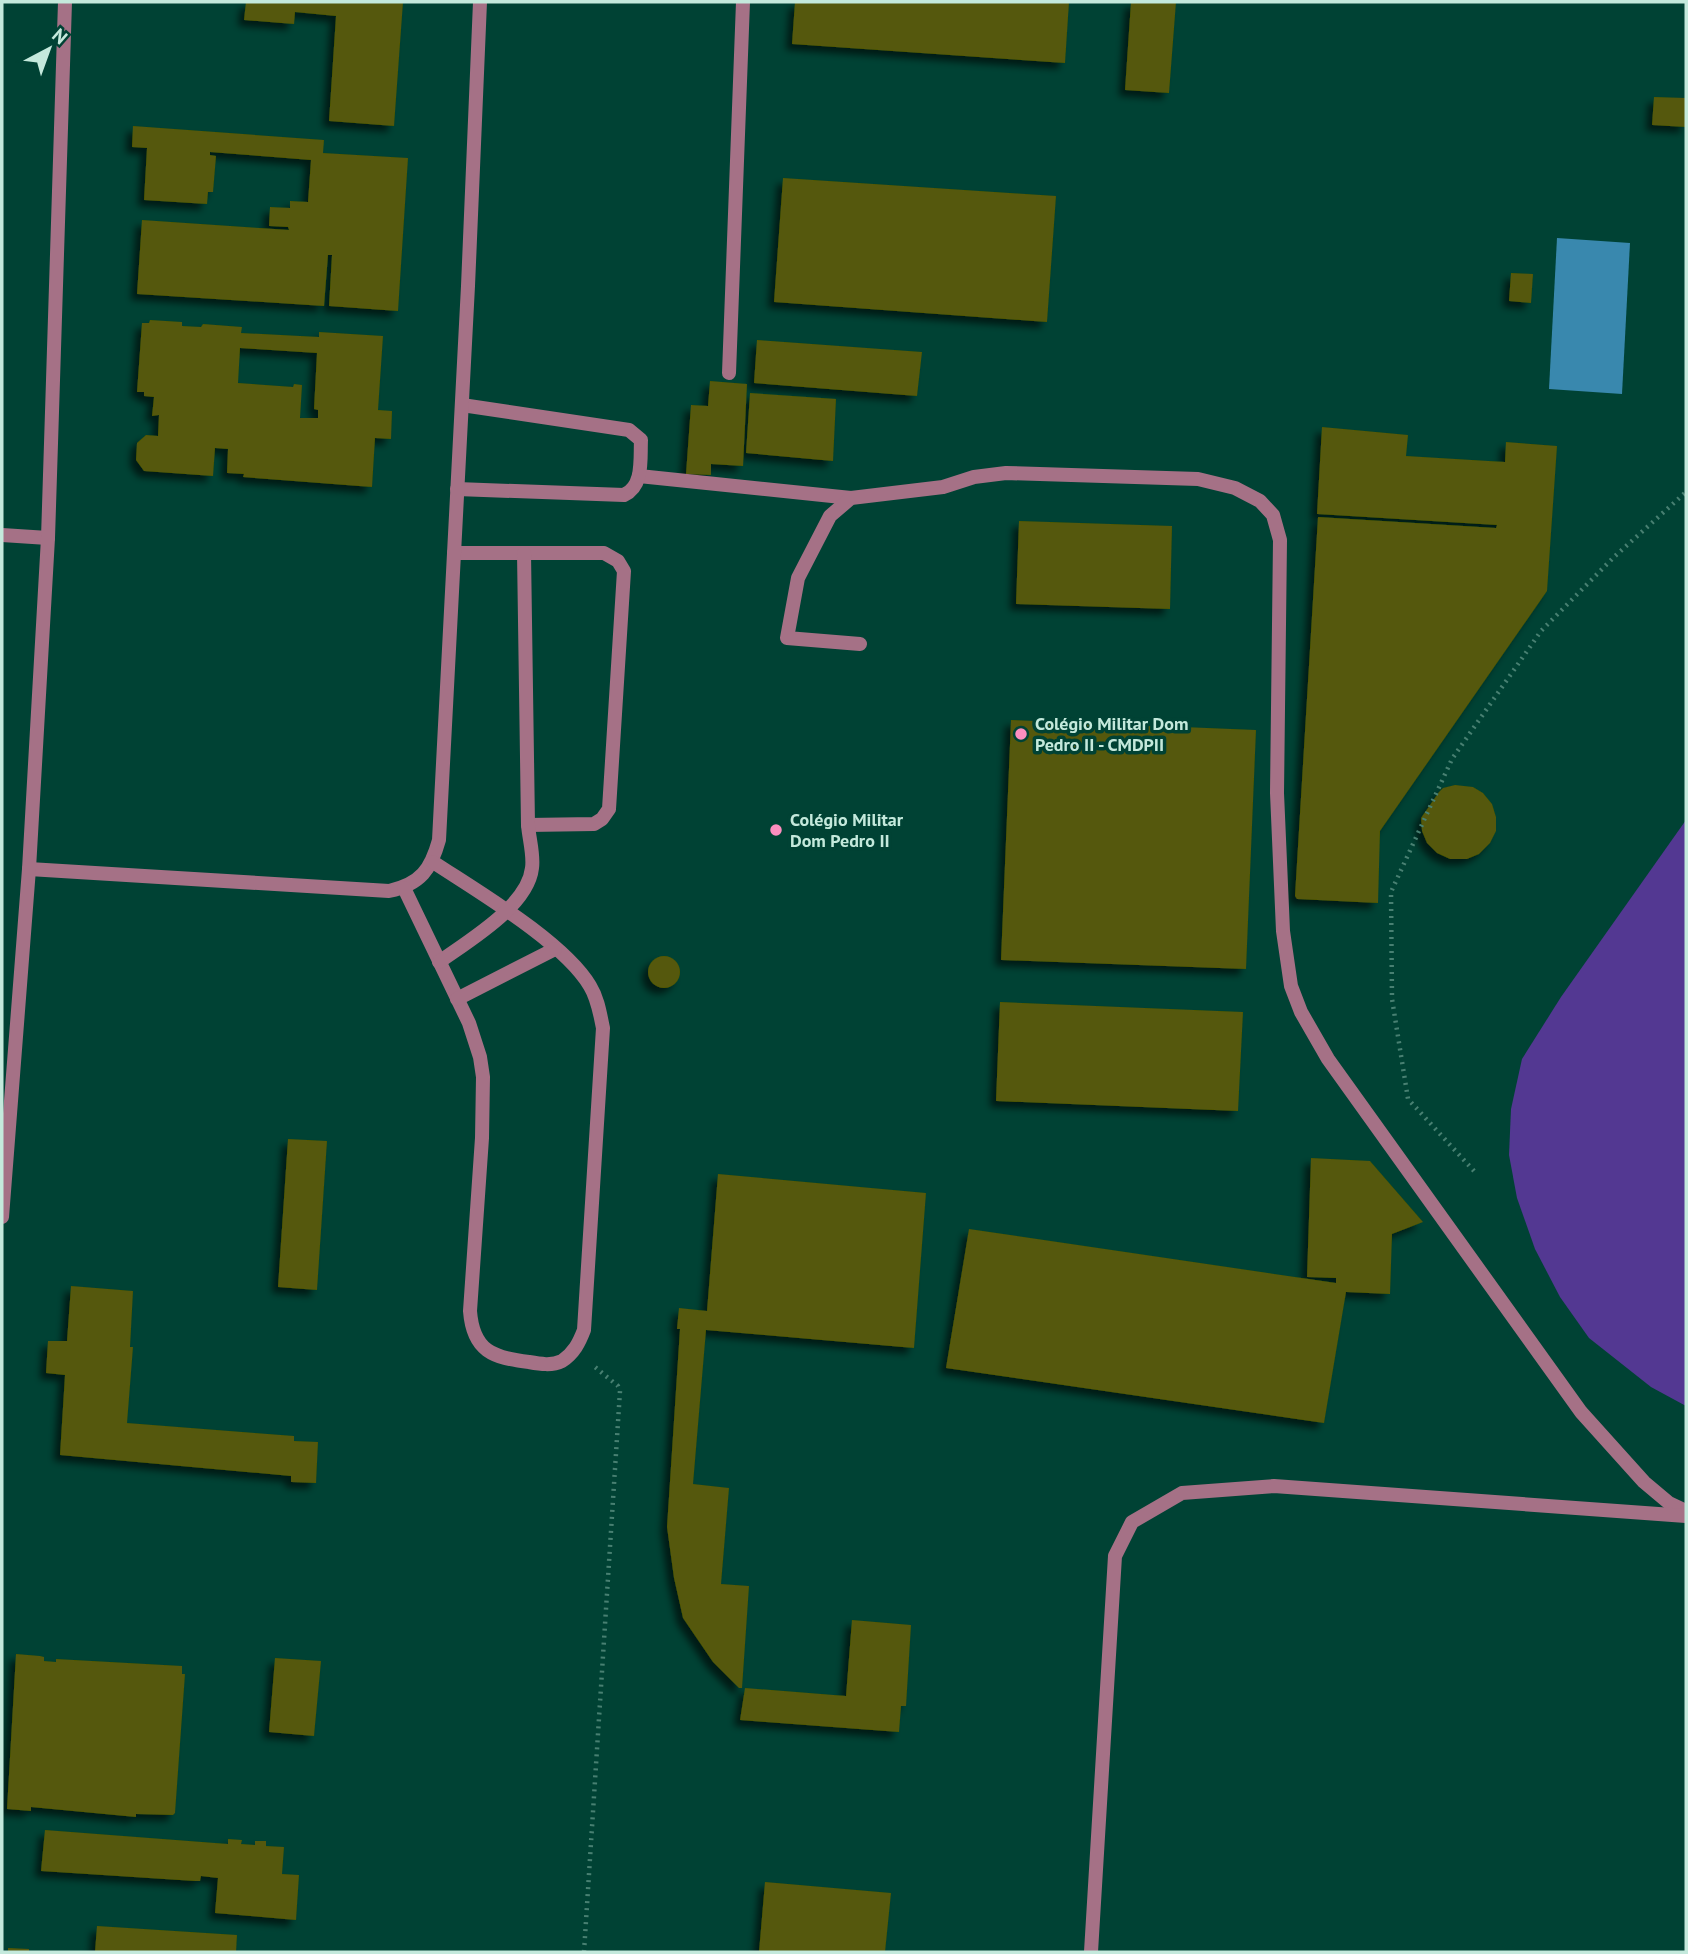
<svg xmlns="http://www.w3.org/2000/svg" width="1688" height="1954" viewBox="0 0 1688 1954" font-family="'PT Sans',sans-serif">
	<defs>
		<filter id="shadow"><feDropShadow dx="-6" dy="6" stdDeviation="3.5" flood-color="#0009"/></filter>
	</defs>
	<rect width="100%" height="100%" fill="#004234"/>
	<path fill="#533892" d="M1686 820V1406L1651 1387 1589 1338 1560 1297 1535 1249 1517 1198 1509 1155 1511 1109 1522 1059 1561 997Z"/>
	<path fill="#3988ae" d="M1557 238 1630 243 1622 394 1549 389Z"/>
	<g fill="#555907" fill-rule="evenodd" filter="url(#shadow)">
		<path d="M246 2H403L394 126 329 121 336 16 295 12 294 24 244 20Z"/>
		<path d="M795 2H1069L1065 63 792 44Z"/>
		<path d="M1131 2H1176L1169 93 1125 90Z"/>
		<path d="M1654 97 1686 98V127L1652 125Z"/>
		<path d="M133 126 324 140 323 153 408 158 398 311 329 306 332 255H328L324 306 137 294 142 220 289 230 288 227 269 226 270 207 290 208V201L308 202 311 160 210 152V155L216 156 213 192H208L207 204 144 200 147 148 132 147Z"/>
		<path d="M783 178 1056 196 1047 322 774 302Z"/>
		<path d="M1511 273 1533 274 1531 303 1509 301Z"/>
		<path d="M150 320 182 322V326L201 327 203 324 242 327 241 333 319 337V332L383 336 378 410 392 411 391 439 375 438 372 487 243 477 244 474 227 473 228 449 215 448 213 476 144 471 136 460 137 443 146 435 158 436 159 415 152 416 154 397 144 396V392H137L142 323H149ZM240 348 317 353 314 409 318 410V418H300L302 385 294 384 293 387 238 383Z"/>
		<path d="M757 340 922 352 917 396 754 383Z"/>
		<path d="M710 381 747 384 743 466 711 464V475L686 474 691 405 708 406Z"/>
		<path d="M750 393 836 399 833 461 746 453Z"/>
		<path d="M1322 427 1408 435 1406 456 1505 462 1506 442 1557 446 1547 591 1380 831 1378 903 1297 899 1295 896 1318 517 1496 528 1497 525 1317 514Z"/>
		<path d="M1019 521 1172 526 1170 609 1016 604Z"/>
		<path d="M1011 720 1256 730 1246 969 1001 960Z"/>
		<path d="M1455 785 1473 787 1483 793 1492 804 1496 817V831L1490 843 1479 854 1467 859H1450L1437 853 1427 843 1422 831 1421 818 1439 792 1443 788Z"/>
		<circle cx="664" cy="972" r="16"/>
		<path d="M1000 1002 1243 1012 1238 1111 996 1101Z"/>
		<path d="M288 1139 327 1141 317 1290 278 1287Z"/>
		<path d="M1311 1158 1370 1161 1423 1222 1392 1234 1390 1294 1346 1292 1324 1423 946 1368 969 1229 1336 1283V1278L1307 1277Z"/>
		<path d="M718 1174 926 1193 914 1348 706 1330 693 1484 729 1488 721 1584 749 1586 742 1688H739L713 1662 683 1618 674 1578 667 1527 680 1329H677L679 1308 707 1311Z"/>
		<path d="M71 1286 133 1291 130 1347H133L127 1423 294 1436V1441L318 1442 316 1483 291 1482V1476L60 1455 65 1375 46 1373 48 1341H67Z"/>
		<path d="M852 1620 911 1625 906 1706H901L899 1732 740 1720 745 1688 846 1696Z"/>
		<path d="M16 1654 40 1656 44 1657V1661L56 1662V1659L182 1666V1674H185L175 1813 173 1815 136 1814V1817L31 1807V1811L7 1809Z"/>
		<path d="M275 1658 321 1661 314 1736 269 1732Z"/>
		<path d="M45 1830 228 1844V1839L242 1840 241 1844 255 1845V1841H266V1846L284 1847 282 1874 299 1875 296 1920 215 1913 218 1878 201 1876 200 1881H195L41 1871Z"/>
		<path d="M765 1882 891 1893 885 1952H759Z"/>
		<path d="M97 1926 237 1935 236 1952H95Z"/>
		<path d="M8 1948 29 1949V1952H8Z"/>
	</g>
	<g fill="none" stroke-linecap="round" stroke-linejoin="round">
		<g stroke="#488072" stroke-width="4.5" stroke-dasharray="2 5" stroke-linecap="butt">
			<path d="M1474 1171 1408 1099 1392 999 1391 892 1452 759 1541 631 1614 557 1686 492"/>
			<path d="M584 1952 620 1391 618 1386 595 1367"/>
		</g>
		<g stroke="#a57186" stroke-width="14">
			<path d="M729 373 743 2"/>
			<path d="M639 476 851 498"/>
			<path d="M457 489 624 495C644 486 640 459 641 440L629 430 462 405"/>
			<path d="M2 535 48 538"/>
			<path d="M454 553H604L618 561 624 571 609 809 602 819 594 824 528 825"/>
			<path d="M860 644 787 638 798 578 830 516 851 498 943 487 974 477 1006 473 1198 479 1235 488 1260 501 1273 515 1280 540 1277 793 1283 931 1291 986 1301 1012 1328 1059 1581 1412 1644 1482 1669 1503 1686 1511"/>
			<path d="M29 869 389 891C421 884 431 869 439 840L468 286 480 2"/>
			<path d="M404 888 469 1023 480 1057 483 1077 482 1138 470 1311C473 1351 493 1358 529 1362 540 1364 552 1366 562 1361 574 1353 579 1343 584 1330L603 1028C600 1014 598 999 590 986 564 942 477 891 433 862"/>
			<path d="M439 962C468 941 528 906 532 868 534 855 529 838 528 825L524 553"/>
			<path d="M457 999 555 949"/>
			<path d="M2 1217 29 869 48 538 65 2"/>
			<path d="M1091 1952 1115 1556 1132 1522 1182 1493 1274 1486 1686 1516"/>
		</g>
	</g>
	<g fill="#fd8ebf" stroke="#004234" stroke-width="2.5">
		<circle cx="1021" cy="734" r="7"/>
		<circle cx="776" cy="830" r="7"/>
	</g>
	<g text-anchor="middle" stroke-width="7" stroke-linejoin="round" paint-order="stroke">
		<g font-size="18" font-weight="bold" fill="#c4e9dc" stroke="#004234" text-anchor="start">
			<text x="1035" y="730">Colégio Militar Dom<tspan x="1035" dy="21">Pedro II - CMDPII</tspan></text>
			<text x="790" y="826">Colégio Militar<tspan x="790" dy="21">Dom Pedro II</tspan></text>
		</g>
	</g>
	<rect width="1688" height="1954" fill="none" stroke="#c4e9dc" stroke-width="7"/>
	<g transform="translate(49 49) rotate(41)" stroke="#004234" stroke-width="5" paint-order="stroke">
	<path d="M0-5L12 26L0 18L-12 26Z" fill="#c4e9dc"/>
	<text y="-10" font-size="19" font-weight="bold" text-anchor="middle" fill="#c4e9dc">N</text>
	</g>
</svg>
